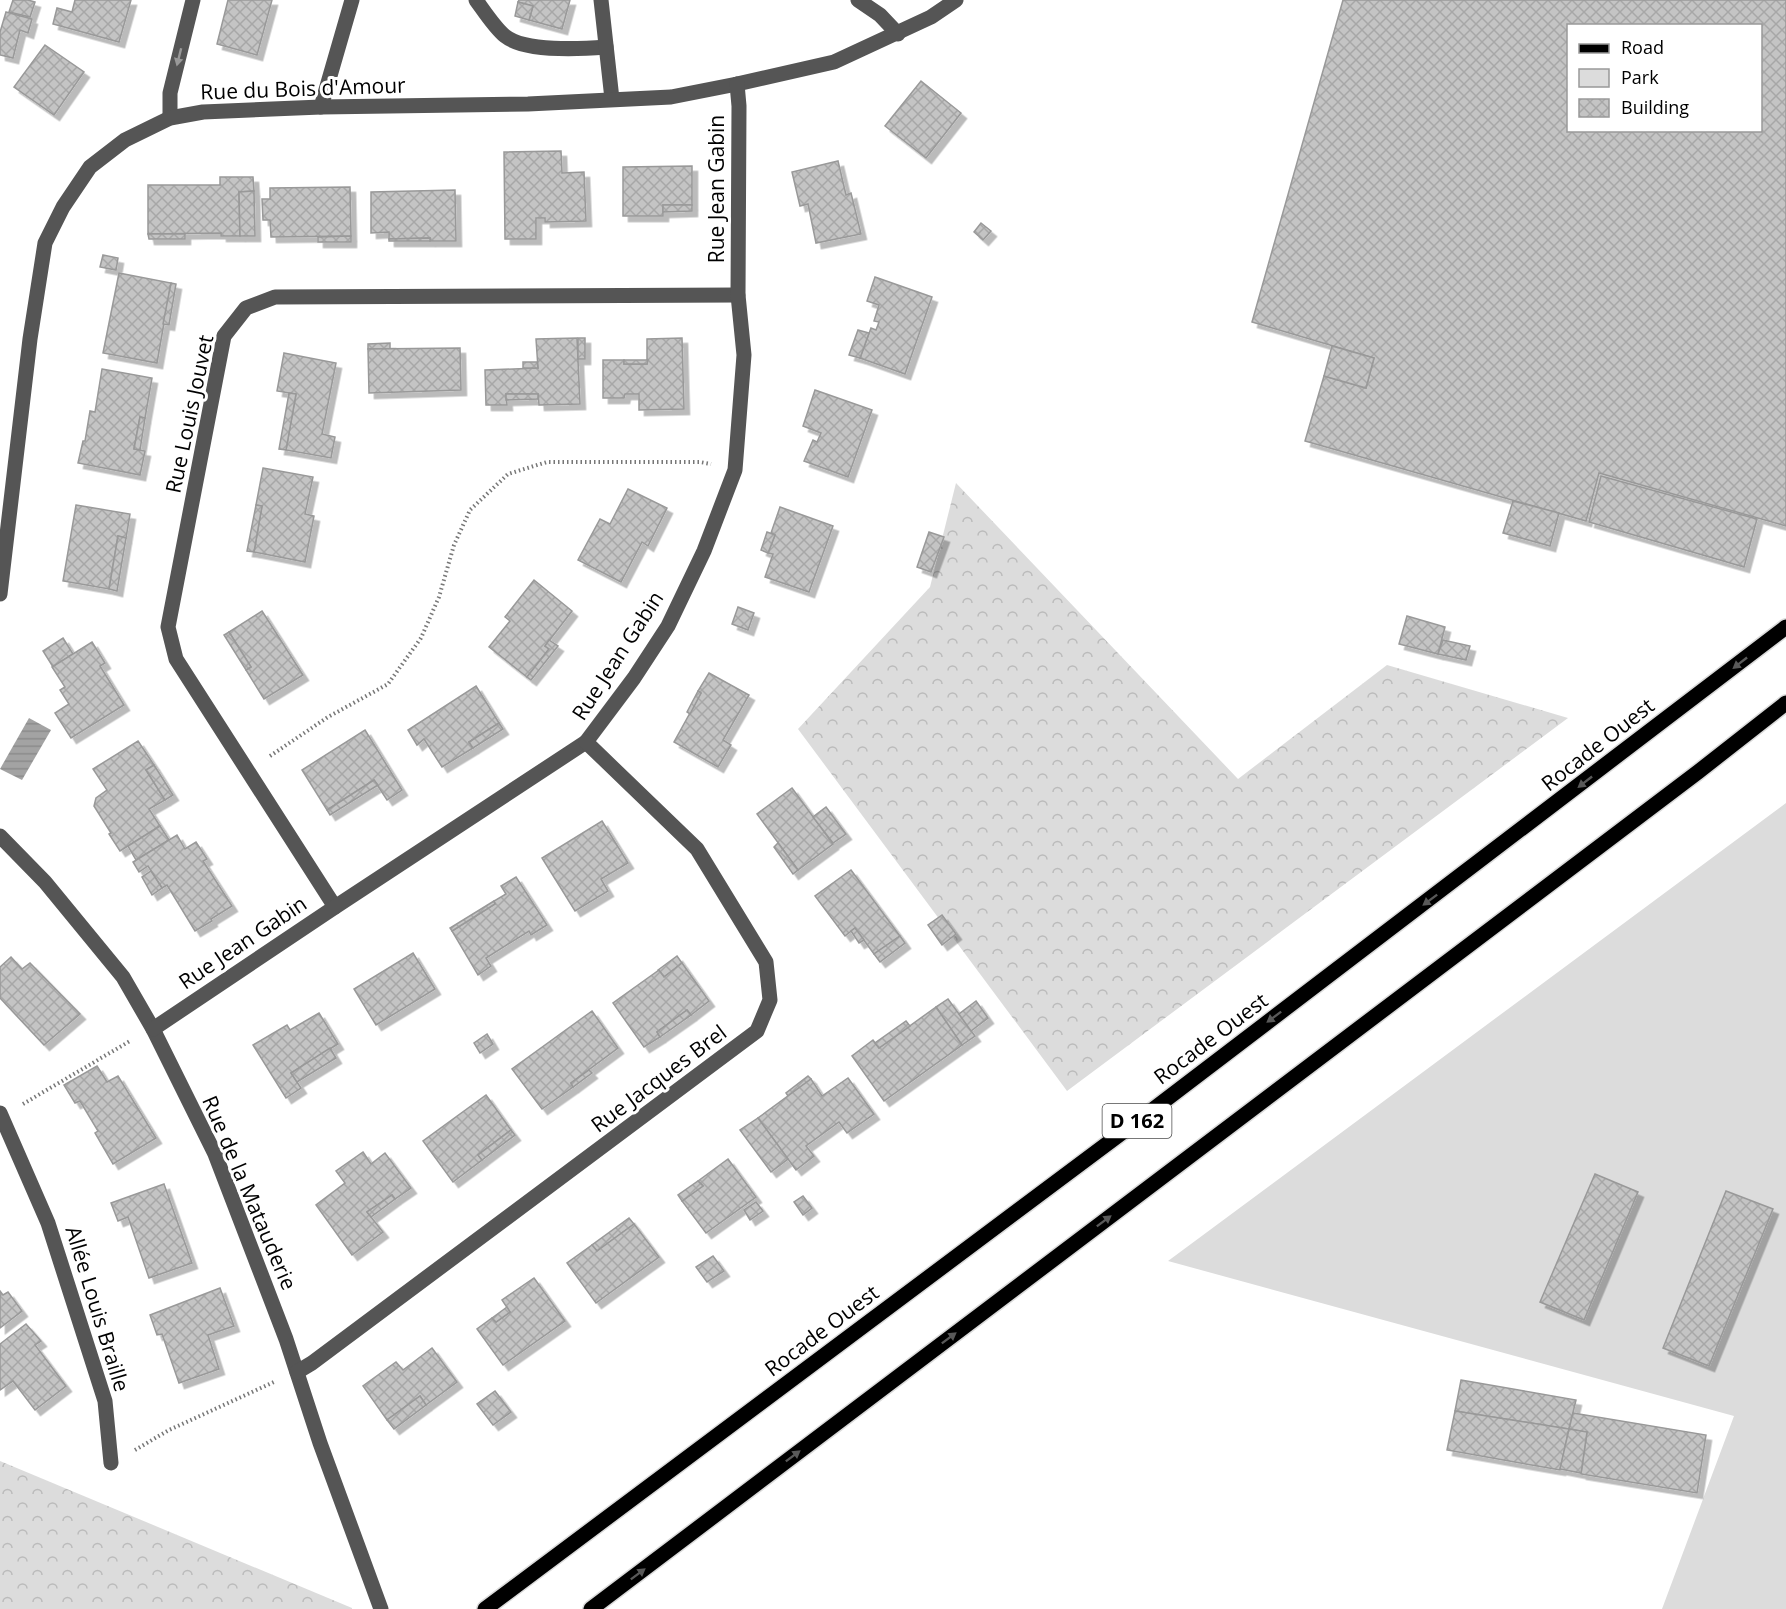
<svg xmlns="http://www.w3.org/2000/svg" width="1786" height="1609" viewBox="0 0 1786 1609" font-family="'Open Sans',sans-serif">
	<defs>
		<pattern id="forest-crowns" width="20" height="18" patternUnits="userSpaceOnUse" patternTransform="scale(1.5)"><rect width="20" height="18" fill="#dcdcdc"/><path d="M2 6a3 3 0 1 1 6 0M12 15a3 3 0 1 1 6 0" fill="none" stroke="#bbb"/></pattern>
		<pattern id="water-rules" width="6" height="5" patternUnits="userSpaceOnUse" patternTransform="scale(1.5)"><rect width="6" height="5" fill="#a3a3a3"/><path d="M0 2.5h6" fill="none" stroke="#8b8b8b"/></pattern>
		<pattern id="building-cross-hatch" width="8" height="8" patternUnits="userSpaceOnUse" patternTransform="scale(1.5)"><rect width="8" height="8" fill="#c4c4c4"/><path d="M0 0l8 8M0 8l8-8" fill="none" stroke="#a7a7a7"/></pattern>
		<filter id="shadow"><feDropShadow dx="5.5" dy="5.5" stdDeviation="0" flood-color="#0004"/></filter>
	</defs>
	<rect width="100%" height="100%" fill="#fff"/>
	<path fill="#dcdcdc" d="M1786 803V1609H1662L1734 1416 1168 1261Z"/>
	<g fill="url(#forest-crowns)">
		<path d="M956 483 1238 779 1387 665 1568 718 1067 1091 798 729 930 587Z"/>
		<path d="M0 1461 352 1608V1609H0Z"/>
	</g>
	<path fill="url(#water-rules)" d="M29 718 51 730 22 780 0 769Z"/>
	<g fill="url(#building-cross-hatch)" stroke="#999" stroke-width="1.5" fill-rule="evenodd" filter="url(#shadow)">
		<path d="M13 0H28L35 2 30 17 9 12Z"/>
		<path d="M75 0H131L119 42 53 24 57 8 72 12Z"/>
		<path d="M228 0H272L257 55 217 44Z"/>
		<path d="M519 0H570L562 29 529 20 533 6 518 2Z"/>
		<path d="M1343 0H1786V526L1599 473 1586 521 1305 441 1324 376 1366 388 1374 358 1252 322ZM1568 26H1760V130H1568Z"/>
		<path d="M518 2 533 6 529 20 515 16Z"/>
		<path d="M6 12 32 19 28 33 20 30 13 58 0 55V32Z"/>
		<path d="M45 45 84 72 54 115 14 87Z"/>
		<path d="M921 81 961 113 926 158 885 126Z"/>
		<path d="M561 151 562 173 584 172 586 221 545 222V218H536V239H505L504 152Z"/>
		<path d="M838 161 846 195 851 193 861 234 816 243 808 204 800 206 792 172Z"/>
		<path d="M692 166V205H663V216H623V167Z"/>
		<path d="M220 177H253L254 191 239 192 240 236H221V233L148 234V185H220Z"/>
		<path d="M350 187 351 236 271 237 270 220H263L262 199H270V188Z"/>
		<path d="M455 190 456 241H430V238L389 239V232L371 233V192Z"/>
		<path d="M254 191 255 236H240L239 192Z"/>
		<path d="M663 205H692V211L663 212Z"/>
		<path d="M981 223 991 231 983 240 974 232Z"/>
		<path d="M148 234H185V239H149Z"/>
		<path d="M351 236V242H318V237Z"/>
		<path d="M430 238V241H389V239Z"/>
		<path d="M103 255 118 258 116 270 100 267Z"/>
		<path d="M119 273 171 283 157 363 103 353Z"/>
		<path d="M875 277 932 297 905 374 860 358 871 328 876 330 879 322 874 321 879 305 867 301Z"/>
		<path d="M171 283 176 284 169 325 163 324Z"/>
		<path d="M858 330 869 333 860 358 849 355Z"/>
		<path d="M577 338 580 404 539 405 538 394H506L507 405H486L485 370 538 368 536 339Z"/>
		<rect x="578" y="338" width="7" height="21"/>
		<path d="M682 338 684 409 639 410V394H625L624 398H603V360H624V364H647V339Z"/>
		<path d="M390 343V349H368V344Z"/>
		<path d="M1332 346 1374 358 1366 388 1324 376Z"/>
		<path d="M460 348 461 390 369 393 368 349Z"/>
		<path d="M284 353 336 363 322 434 335 437 331 458 286 450 296 394 277 391Z"/>
		<path d="M624 360H648L647 364H624Z"/>
		<path d="M523 362H537L538 368H523Z"/>
		<path d="M102 369 152 378 145 418 140 417 134 449 145 451 140 475 78 463 83 441H85L90 411 95 412Z"/>
		<path d="M815 390 872 410 848 477 804 461 813 440 817 442 821 433 803 426Z"/>
		<path d="M289 393 296 394 286 450 279 449Z"/>
		<path d="M506 394H538V399L506 400Z"/>
		<path d="M140 417 145 418 140 450 134 449Z"/>
		<path d="M263 468 313 477 305 514 314 516 305 562 254 552 262 506 256 505Z"/>
		<path d="M1601 476 1757 519 1744 567 1589 522Z"/>
		<path d="M628 489 667 508 648 546 642 542 621 582 578 560 600 519 610 524Z"/>
		<path d="M1513 501 1559 513 1550 546 1503 533Z"/>
		<path d="M76 505 130 514 126 538 118 536 109 589 63 581Z"/>
		<path d="M256 505 262 506 254 552 247 551Z"/>
		<path d="M780 507 833 526 809 592 765 577 773 554 768 553 775 535 771 533Z"/>
		<path d="M767 532 775 535 768 553 761 550Z"/>
		<path d="M929 532 944 537 931 572 917 567Z"/>
		<path d="M118 536 126 538 117 591 109 589Z"/>
		<path d="M534 580 572 611 545 646 549 649 527 677 489 647 510 621 505 617Z"/>
		<path d="M738 607 754 613 748 630 732 624Z"/>
		<path d="M262 611 303 675 264 699 246 670 251 667 229 632Z"/>
		<path d="M1407 616 1445 627 1438 654 1399 644Z"/>
		<path d="M229 632 251 667 246 670 224 635Z"/>
		<path d="M63 638 73 654 53 667 43 651Z"/>
		<path d="M549 640 558 646 531 680 527 677 549 649 545 646Z"/>
		<path d="M1443 640 1470 646 1466 660 1438 654Z"/>
		<path d="M92 642 105 663 100 666 124 705 71 738 55 713 69 704 60 690 65 687 52 667Z"/>
		<path d="M709 673 749 695 723 740 731 745 718 767 674 742 701 693 698 691Z"/>
		<path d="M476 686 499 723 469 742 473 748 442 767 424 739 417 745 408 730Z"/>
		<path d="M698 691 701 693 690 714 687 712Z"/>
		<path d="M499 723 503 729 473 748 469 742Z"/>
		<path d="M365 730 402 790 387 800 374 780 327 810 302 770Z"/>
		<path d="M138 741 154 765 146 770 165 800 149 809 160 826 120 851 109 834 111 833 94 806 96 798 107 790 93 769Z"/>
		<path d="M154 765 173 795 165 800 146 770Z"/>
		<path d="M374 780 378 785 330 815 327 810Z"/>
		<path d="M792 788 833 844 798 870 757 814Z"/>
		<path d="M826 807 846 834 833 843 813 817Z"/>
		<path d="M602 821 628 863 601 879 608 891 575 911 542 858Z"/>
		<path d="M160 826 169 840 136 860 128 846Z"/>
		<path d="M177 835 185 849 196 842 207 859 203 861 232 906 211 919 212 921 195 931 167 885 162 888 148 866 139 872 133 862Z"/>
		<path d="M778 843 798 870 793 874 774 847Z"/>
		<path d="M851 870 900 936 874 954 855 928 845 936 815 896Z"/>
		<path d="M151 871 162 888 152 895 142 877Z"/>
		<path d="M516 877 547 925 531 935 529 931 486 958 491 966 478 975 452 931 495 904 494 901 506 894 501 886Z"/>
		<path d="M494 901 495 904 452 931 450 928Z"/>
		<path d="M942 915 956 934 942 945 928 925Z"/>
		<path d="M855 928 864 940 859 943 851 931Z"/>
		<path d="M900 936 905 943 880 962 874 954Z"/>
		<path d="M413 953 435 989 376 1025 354 989Z"/>
		<path d="M677 956 682 963 664 977 658 970Z"/>
		<path d="M11 957 22 969 30 963 80 1014 44 1045 0 998V967Z"/>
		<path d="M682 963 709 1001 691 1015 687 1010 657 1032 660 1037 644 1047 613 1003 659 970 664 977Z"/>
		<path d="M948 999 975 1036 962 1045 936 1007Z"/>
		<path d="M976 1001 988 1018 971 1031 959 1014Z"/>
		<path d="M936 1007 962 1045 884 1101 852 1056 873 1040 879 1048Z"/>
		<path d="M687 1010 691 1015 660 1037 657 1032Z"/>
		<path d="M592 1011 618 1048 571 1083 573 1087 542 1109 512 1069Z"/>
		<path d="M319 1013 338 1044 291 1073 301 1088 286 1098 253 1045 287 1025 290 1030Z"/>
		<path d="M906 1021 910 1026 879 1048 875 1043Z"/>
		<path d="M487 1034 493 1044 480 1053 474 1043Z"/>
		<path d="M330 1048 336 1058 297 1082 291 1073Z"/>
		<path d="M97 1066 107 1082 118 1076 156 1138 113 1164 95 1133 98 1131 80 1101 75 1103 64 1085Z"/>
		<path d="M589 1070 592 1073 573 1087 571 1083Z"/>
		<path d="M808 1076 811 1079 788 1096 786 1093Z"/>
		<path d="M848 1078 874 1114 847 1133 839 1122 806 1146 814 1156 796 1170 758 1118 811 1079 822 1096Z"/>
		<path d="M486 1095 511 1130 478 1155 482 1160 453 1182 423 1141Z"/>
		<path d="M758 1118 788 1159 771 1172 740 1130Z"/>
		<path d="M511 1130 515 1135 482 1160 478 1155Z"/>
		<path d="M363 1152 371 1164 385 1153 411 1188 395 1199 392 1195 367 1212 383 1232 352 1255 316 1205 345 1183 336 1171Z"/>
		<path d="M728 1159 756 1197 706 1233 682 1201 703 1186 698 1181Z"/>
		<path d="M1595 1174 1638 1192 1584 1320 1540 1302Z"/>
		<path d="M698 1181 703 1186 682 1201 678 1195Z"/>
		<path d="M164 1184 192 1263 149 1278 128 1217 118 1221 111 1203Z"/>
		<path d="M1726 1191 1773 1209 1709 1366 1663 1348Z"/>
		<path d="M392 1195 395 1199 371 1217 367 1212Z"/>
		<path d="M803 1196 812 1208 803 1215 794 1202Z"/>
		<path d="M756 1202 763 1211 750 1220 744 1210Z"/>
		<path d="M629 1218 634 1224 597 1251 592 1245Z"/>
		<path d="M634 1224 659 1257 596 1303 567 1263 592 1245 597 1251Z"/>
		<path d="M713 1256 724 1271 707 1282 696 1267Z"/>
		<path d="M534 1278 565 1321 503 1365 477 1329 492 1318 496 1322 510 1312 502 1300Z"/>
		<path d="M220 1288 234 1326 208 1335 219 1369 179 1383 162 1334 157 1335 150 1315Z"/>
		<path d="M0 1291 3 1295 8 1292 22 1311 0 1328Z"/>
		<path d="M507 1307 510 1312 496 1322 492 1318Z"/>
		<path d="M26 1324 41 1341 35 1345 66 1386 35 1410 13 1381 0 1390V1344Z"/>
		<path d="M432 1348 457 1382 426 1405 420 1396 387 1420 363 1386 396 1362 403 1370Z"/>
		<path d="M1461 1380 1576 1400 1569 1429 1455 1411Z"/>
		<path d="M495 1391 511 1412 493 1425 477 1404Z"/>
		<path d="M420 1396 426 1405 394 1429 387 1420Z"/>
		<path d="M1455 1411 1569 1429 1560 1470 1447 1450Z"/>
		<path d="M1573 1413 1706 1435 1697 1493 1581 1474 1587 1432 1569 1429Z"/>
		<path d="M1569 1429 1587 1432 1581 1473 1560 1469Z"/>
	</g>
	<g fill="none" stroke-linecap="round" stroke-linejoin="round">
		<g stroke="#dbdbdb" stroke-width="18">
			<g id="major">
				<path d="M485 1609 1151 1111 1786 627"/>
				<path d="M591 1609 1698 772 1786 703"/>
			</g>
		</g>
		<g stroke="#777" stroke-width="4" stroke-dasharray="1.5 3" stroke-linecap="butt">
			<path d="M270 756 328 717 388 684 421 638 439 597 454 545 470 510 508 474 547 462H700L711 464"/>
			<path d="M23 1104 130 1041"/>
			<path d="M135 1450 169 1430 274 1382"/>
		</g>
		<g stroke="#555" stroke-width="15">
			<path d="M476 0C484 11 495 28 505 36 525 52 581 49 606 47"/>
			<path d="M601 0 612 99"/>
			<path d="M858 0 880 15 898 34"/>
			<path d="M321 107 352 0"/>
			<path d="M170 118V93L193 0"/>
			<path d="M0 594 30 339 45 243 63 207 90 167 125 140 170 118 203 112 321 107 528 104 671 97 737 84 834 62 931 17 956 0"/>
			<path d="M0 836 45 882 123 977 153 1029 215 1154 286 1339 320 1443 381 1609"/>
			<path d="M335 907 176 659 168 627 224 336 246 308 275 297 738 295"/>
			<path d="M153 1029 335 907 586 742 634 678 668 626 704 551 735 470 744 355 738 295 739 106 737 84"/>
			<path d="M0 1113 48 1223 105 1401 111 1463"/>
			<path d="M297 1372 312 1363 757 1031 770 1000 766 962 697 849 586 742"/>
		</g>
		<use href="#major" stroke="#000" stroke-width="15"/>
	</g>
	<defs><path id="oneway-solid" d="M-6-.8H1V-3.2L6.5 0L1 3.2V.8H-6Z" transform="scale(1.5)"/></defs>
	<use fill="#999" href="#oneway-solid" transform="translate(179 57) rotate(104)"/>
	<g fill="#595959">
		<use href="#oneway-solid" transform="translate(1740 663) rotate(142)"/>
		<use href="#oneway-solid" transform="translate(1585 782) rotate(142)"/>
		<use href="#oneway-solid" transform="translate(1430 900) rotate(143)"/>
		<use href="#oneway-solid" transform="translate(1274 1017) rotate(143)"/>
		<use href="#oneway-solid" transform="translate(1104 1221) rotate(-37)"/>
		<use href="#oneway-solid" transform="translate(949 1338) rotate(-37)"/>
		<use href="#oneway-solid" transform="translate(793 1456) rotate(-37)"/>
		<use href="#oneway-solid" transform="translate(638 1574) rotate(-37)"/>
	</g>
	<g text-anchor="middle" stroke-width="6" stroke-linejoin="round" paint-order="stroke">
		<rect fill="#fff" stroke="#4c4c4c" stroke-width="1.5" x="1102.5" y="1104" width="69" height="34" rx="4.5"/>
		<g font-size="20" font-weight="bold" fill="#000">
			<text x="1137" y="1128">D 162</text>
		</g>
		<g font-size="21" fill="#000" stroke="#fff">
			<text transform="translate(303 89) rotate(-2)" y="7">Rue du Bois d'Amour</text>
			<text transform="translate(717 189) rotate(-90)" y="7">Rue Jean Gabin</text>
			<text transform="translate(190 414) rotate(-78)" y="7">Rue Louis Jouvet</text>
			<text transform="translate(618 656) rotate(-57)" y="7">Rue Jean Gabin</text>
			<text transform="translate(1598 745) rotate(-38)" y="7">Rocade Ouest</text>
			<text transform="translate(243 943) rotate(-34)" y="7">Rue Jean Gabin</text>
			<text transform="translate(1211 1039) rotate(-37)" y="7">Rocade Ouest</text>
			<text transform="translate(659 1079) rotate(-37)" y="7">Rue Jacques Brel</text>
			<text transform="translate(249 1193) rotate(67)" y="7">Rue de la Matauderie</text>
			<text transform="translate(97 1309) rotate(73)" y="7">Allée Louis Braille</text>
			<text transform="translate(822 1331) rotate(-37)" y="7">Rocade Ouest</text>
		</g>
	</g>
	<rect x="1567" y="24" width="195" height="108" fill="#ffffff" stroke="#999999" stroke-width="1.5"/>
	<rect x="1579" y="44" width="30" height="9" fill="#000000" stroke="#999999" stroke-width="1.5"/>
	<text x="1621" y="54" font-size="18" fill="#000000">Road</text>
	<rect x="1579" y="69" width="30" height="18" fill="#dcdcdc" stroke="#999999" stroke-width="1.5"/>
	<text x="1621" y="84" font-size="18" fill="#000000">Park</text>
	<rect x="1579" y="99" width="30" height="18" fill="url(#building-cross-hatch)" stroke="#999999" stroke-width="1.5"/>
	<text x="1621" y="114" font-size="18" fill="#000000">Building</text>
</svg>
